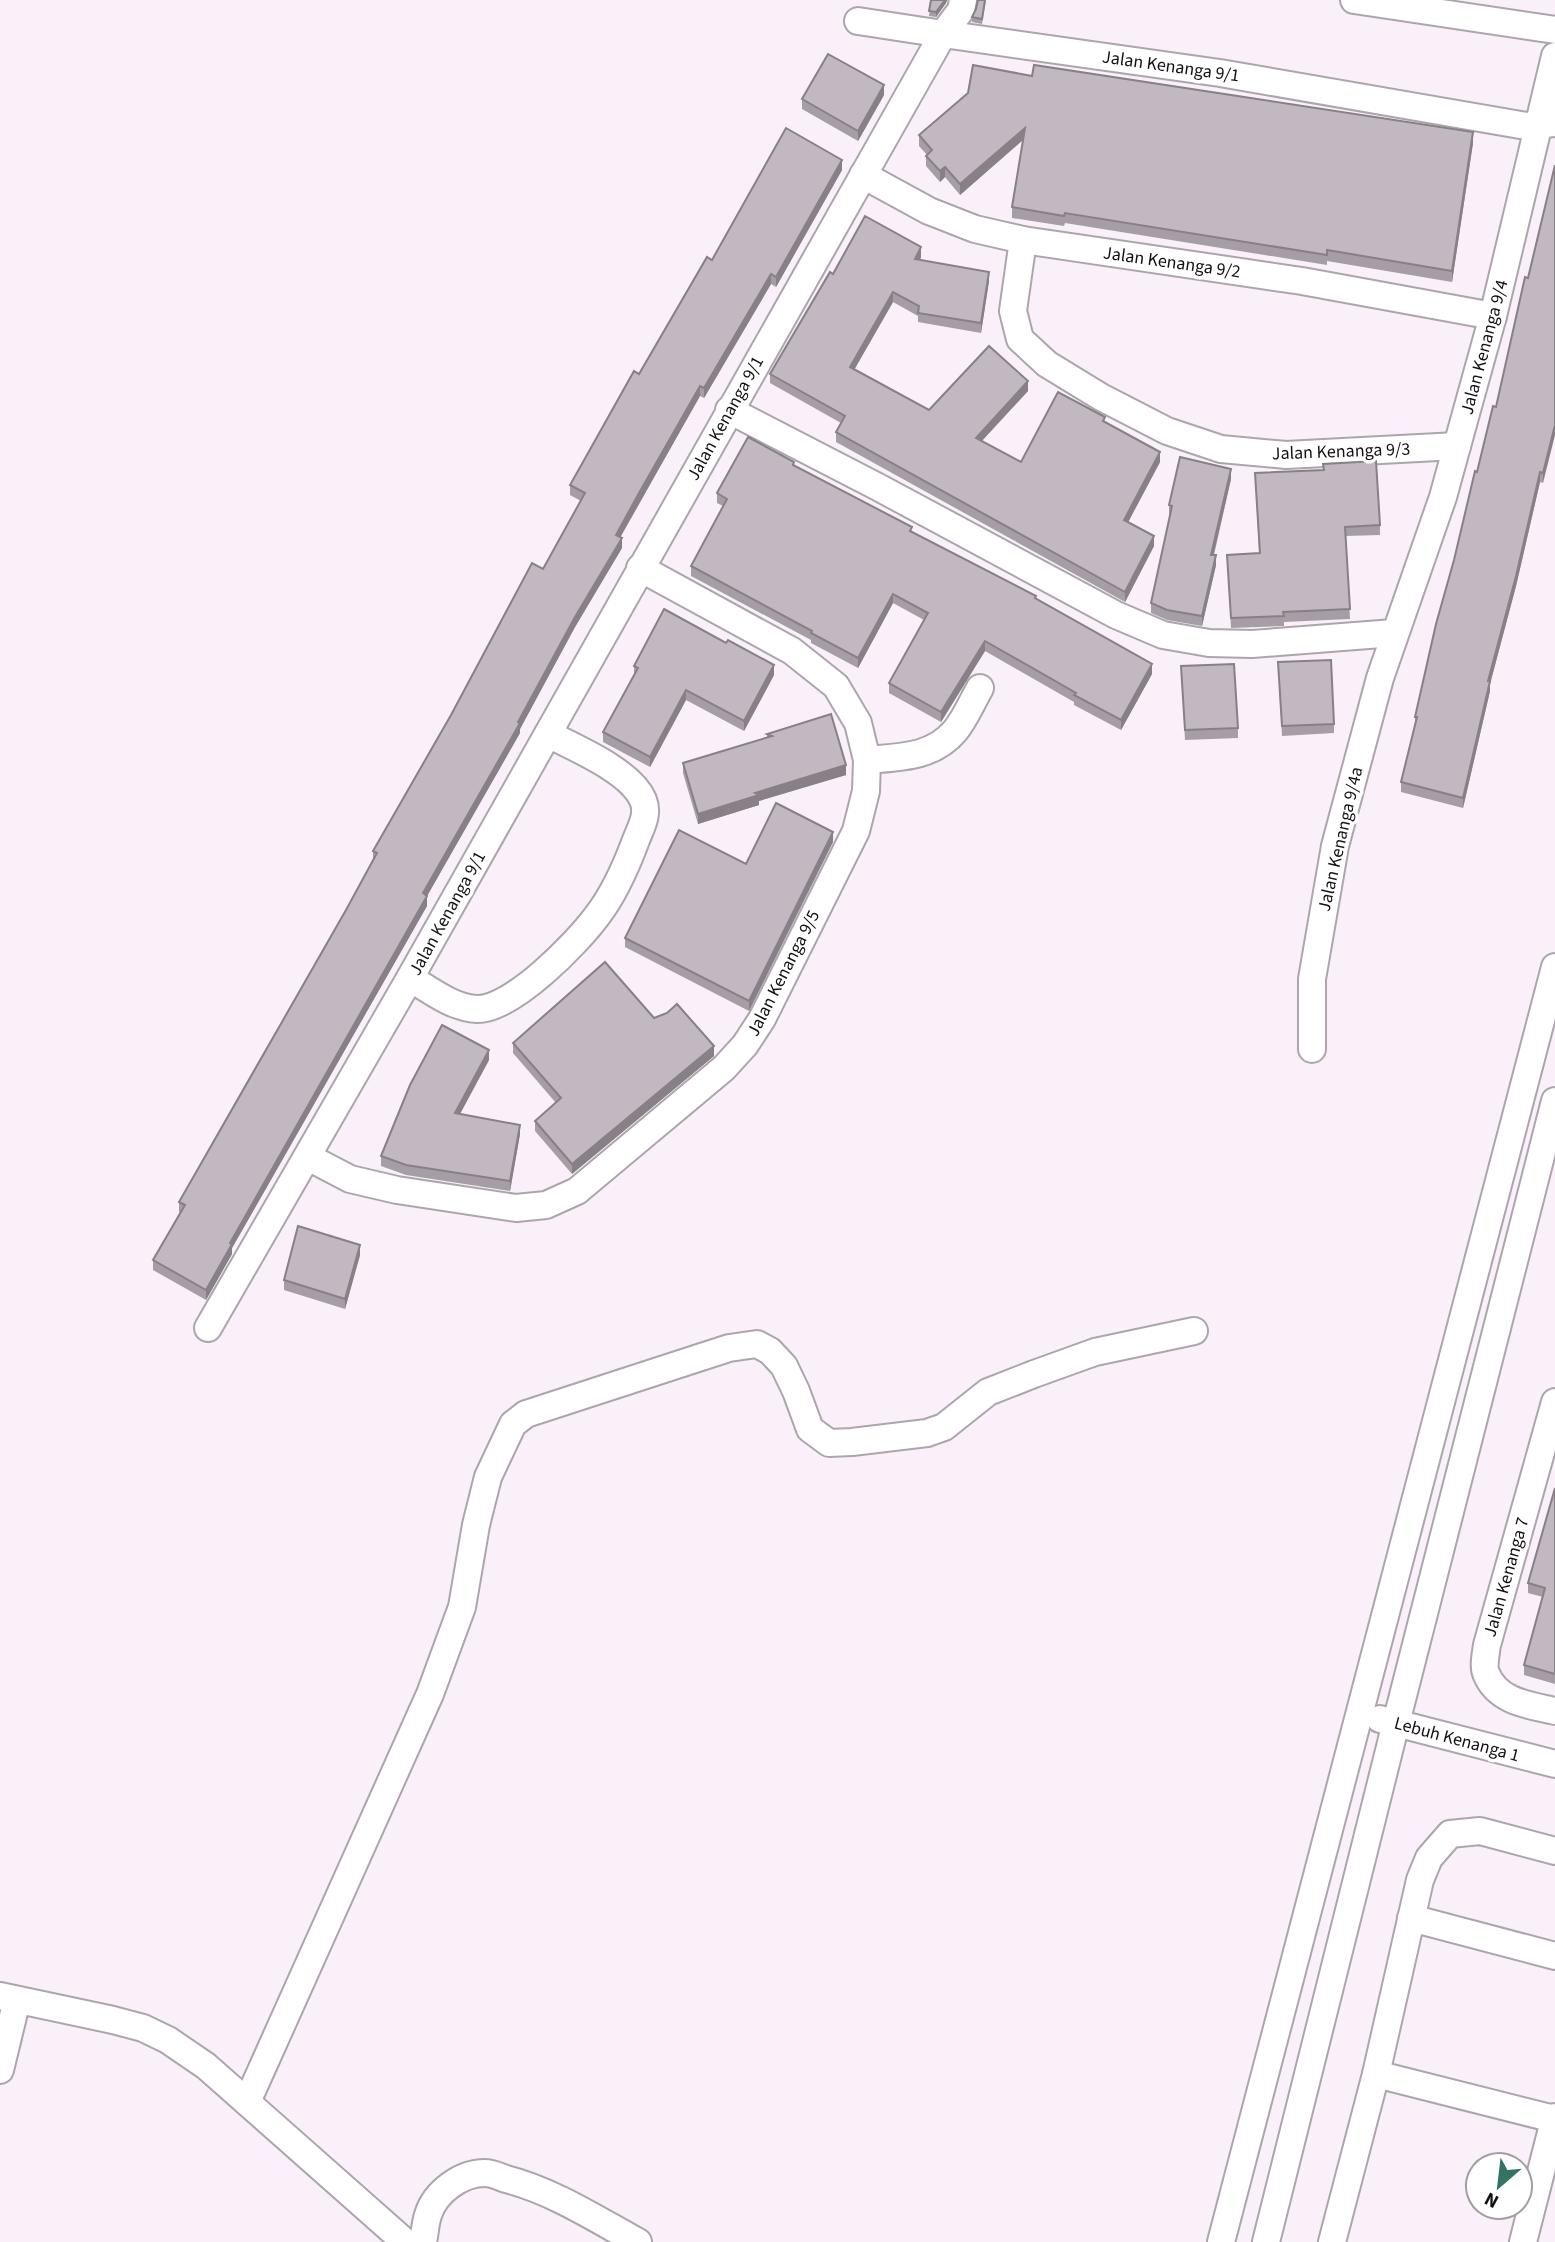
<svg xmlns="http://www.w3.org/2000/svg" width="1555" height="2242" viewBox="0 0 1555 2242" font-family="'Source Sans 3',sans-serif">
	<rect width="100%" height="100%" fill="#f9f0f9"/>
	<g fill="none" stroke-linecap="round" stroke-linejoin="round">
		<g stroke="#ada5ae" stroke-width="30">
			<g id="minor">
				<path d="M1354 0 1555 30"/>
				<path d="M858 21 943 34"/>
				<path d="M943 34 961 10 963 0"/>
				<path d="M863 175 929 211 975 229 1023 240 1302 281 1493 316"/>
				<path d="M1023 240 1013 311 1020 339 1047 364 1101 397 1167 431 1221 449 1286 455 1457 446"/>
				<path d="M729 410 878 487 1116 615 1163 635 1209 643 1252 644 1394 633"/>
				<path d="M867 760C899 757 932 758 955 731 965 719 972 702 980 688"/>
				<path d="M410 978C430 990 453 1008 477 1009 512 1010 577 943 597 916 614 894 626 867 636 840 641 827 649 814 643 800 631 771 575 748 548 734"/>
				<path d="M1312 1049V979L1335 846 1380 678 1443 497 1457 446 1493 316 1555 56"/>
				<path d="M308 1157 350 1179 397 1190 516 1208 546 1205 577 1191 724 1068 745 1045 762 1019 856 831 866 791 867 760 858 723 836 686 792 651 640 568"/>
				<path d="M208 1328 410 978 943 34 1220 73 1526 126 1555 123"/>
				<path d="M1555 1402 1487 1645C1486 1653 1483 1666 1486 1673 1497 1702 1529 1705 1555 1711"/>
				<path d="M1380 1719 1555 1764"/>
				<path d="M1411 1918 1555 1956"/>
				<path d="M0 1996 113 2020 143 2028 168 2040 206 2066 405 2242"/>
				<path d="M0 2070 17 2000"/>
				<path d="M1376 2074 1554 2119"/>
				<path d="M247 2102 430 1694 462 1607 476 1525 488 1477 513 1424 526 1414 729 1348 757 1344 770 1351 784 1366 796 1391 810 1429 829 1443 852 1442 927 1433 944 1427 988 1392 1034 1374 1095 1352 1194 1331"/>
				<path d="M423 2242C425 2233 425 2224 428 2215 435 2192 461 2173 485 2173 492 2173 500 2177 506 2179 553 2191 596 2219 638 2242"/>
				<path d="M1221 2242 1555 967"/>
				<path d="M1266 2242 1396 1723 1555 1101"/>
				<path d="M1332 2242 1376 2074 1420 1880 1429 1858 1450 1834 1480 1831 1555 1851"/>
				<path d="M1523 2242 1555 2117"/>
			</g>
		</g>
		<use href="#minor" stroke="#fff" stroke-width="26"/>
	</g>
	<g fill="#a69ea6">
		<path d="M931 0H947L946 3 936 17 929 16Z"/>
		<path d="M986 0 982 24 972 22V17Z"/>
		<path d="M1032 76 1473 143 1452 282 1327 261V265L1065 223 1064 226 1012 218V207L1023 140 960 195 945 177 940 182 926 166V156L927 155 919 146V135Z"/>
		<path d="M884 95 858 141 802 109V99Z"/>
		<path d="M1555 165 1543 483 1540 482 1516 586 1490 684V691L1463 808 1401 792V782L1415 725V717L1454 560 1477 472 1496 407Z"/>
		<path d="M842 170 776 287 771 284 704 398 700 396 639 503 620 537 622 548 575 627 520 729V733L427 896V906L232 1248V1254L206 1300 153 1270V1260L180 1212H179V1202L346 910 373 860V851L543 569 581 501 570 495V485L639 374 712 260Z"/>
		<path d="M921 257 920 260 989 281 981 333 918 322V316L893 302 854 370 929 410 1028 391 982 441 1021 462 1105 422 1160 462 1128 522 1154 546 1125 602 836 442V432L841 423 770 383V374L833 274Z"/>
		<path d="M794 465 912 532 1036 599 1152 674 1121 730 1074 705V702L985 651 941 722 889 693V683L924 620 893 603 858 668 811 643V640L691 576V566L723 506 717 503V493Z"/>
		<path d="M1255 473 1380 525V535L1346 536 1350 619 1284 622V626L1231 628 1227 555 1259 553Z"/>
		<path d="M1231 479 1214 555 1216 565 1202 626 1167 620 1151 613V603L1170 516 1169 515V505Z"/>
		<path d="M1278 662 1334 724V733L1282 736Z"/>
		<path d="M634 666 774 675 744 731 686 700 650 767 603 742V732L634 676Z"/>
		<path d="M1181 666 1238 728V738L1185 740Z"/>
		<path d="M767 734 846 775 759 801V805L698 824 683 773V763L767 738Z"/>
		<path d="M833 842 749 1011 625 947V938L746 864Z"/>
		<path d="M654 1018 714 1056 572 1174 535 1131V1121L556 1103 513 1053V1043Z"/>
		<path d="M489 1060 460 1114 520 1134 510 1191 406 1175 381 1166V1156Z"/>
		<path d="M360 1255 345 1309 284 1290V1280Z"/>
		<path d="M1555 1488V1684L1524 1675V1665L1543 1597 1528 1593V1583Z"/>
	</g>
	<g fill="#878187">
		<path d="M945 0H947L946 3 936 17V12Z"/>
		<path d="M884 85V95L858 141V131Z"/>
		<path d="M1025 128V138L960 195V184Z"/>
		<path d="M1473 132V143L1452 282V271Z"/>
		<path d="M842 160V170L776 287V277Z"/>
		<path d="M945 167V177L940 182V171Z"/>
		<path d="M921 247V257L915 269V259Z"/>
		<path d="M989 272V281L981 333V323Z"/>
		<path d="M771 274V284L704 398V388Z"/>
		<path d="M893 292V302L850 377V367Z"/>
		<path d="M1028 381V391L976 447V438Z"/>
		<path d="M700 386V396L616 545V535Z"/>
		<path d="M1555 425V435L1543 483V473Z"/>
		<path d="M1160 452V462L1124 530V520Z"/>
		<path d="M1231 469V479L1211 565V555Z"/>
		<path d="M1540 472V482L1516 586 1490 684V691L1463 808V798L1488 681Z"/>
		<path d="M1154 536V546L1125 602V592Z"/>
		<path d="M622 538V548L575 627 520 729V733L427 896V906L232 1248V1254L206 1300V1290L230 1243 575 617Z"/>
		<path d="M1216 555V565L1202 626V616Z"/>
		<path d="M893 594V603L858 668V658Z"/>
		<path d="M985 641V651L941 722V712Z"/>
		<path d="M1152 664V674L1121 730V720Z"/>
		<path d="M774 665V675L744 731V721Z"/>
		<path d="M686 690V700L650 767V757Z"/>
		<path d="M846 765V775L759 801V805L698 824V814L755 793Z"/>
		<path d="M833 832V842L749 1011V1001Z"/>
		<path d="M714 1046V1056L572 1174V1164Z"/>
		<path d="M489 1050V1060L455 1123V1113Z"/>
		<path d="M520 1125V1134L510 1191V1181Z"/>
		<path d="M360 1245V1255L345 1309V1299Z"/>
	</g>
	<g fill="#c1b8c1" stroke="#878187" stroke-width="2">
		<path d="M931 0H945L936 12 929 11Z"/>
		<path d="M978 0H985L982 19 972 17 976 9Z"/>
		<path d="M828 54 884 85 858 131 802 99Z"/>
		<path d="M973 65 1032 76 1034 65 1473 132 1452 271 1327 250V255L1065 213 1064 216 1012 207 1025 128 960 184 945 167 940 171 926 156 932 150 919 135 968 93Z"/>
		<path d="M786 128 842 160 776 277 771 274 704 388 700 386 639 493 616 535 622 538 575 617 518 722 520 723 423 893 427 896 230 1243 232 1244 206 1290 153 1260 185 1205 179 1202 346 910 377 853 373 851 451 715 532 563 543 569 585 493 570 485 583 462 634 371 639 374 707 257 712 260Z"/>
		<path d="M1555 165V425L1543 473 1540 472 1516 576 1488 681H1490L1463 798 1401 782 1417 717H1415L1436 624 1454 560 1475 471 1477 472 1493 406 1496 407 1525 277 1528 278Z"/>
		<path d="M865 216 921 247 915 259 989 272 981 323 918 313 919 306 893 292 850 367 929 410 989 346 1028 381 976 438 1021 462 1058 392 1105 417 1103 421 1160 452 1124 520 1154 536 1125 592 836 432 845 416 770 374 830 272 833 274Z"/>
		<path d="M748 437 794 462 793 465 912 527 910 531 1036 596 1035 598 1152 664 1121 720 1074 695 1076 693 985 641 941 712 889 683 928 613 893 594 858 658 811 633 812 631 691 566 727 499 717 493Z"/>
		<path d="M1180 457 1231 469 1211 555H1216L1202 616 1167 610 1151 603 1172 506 1169 505Z"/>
		<path d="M1376 461 1380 525 1345 527 1350 609 1283 612 1284 616 1231 618 1227 555 1260 553 1255 473 1324 470 1323 464Z"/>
		<path d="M664 609 726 643 728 640 774 665 744 721 686 690 650 757 603 732 638 668 634 666Z"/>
		<path d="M1331 660 1334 724 1282 726 1278 662Z"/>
		<path d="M1234 664 1238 728 1185 730 1181 666Z"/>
		<path d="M831 714 846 765 755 793 759 795 698 814 683 763 772 736 767 734Z"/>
		<path d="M776 803 833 832 749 1001 625 938 679 830 746 864Z"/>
		<path d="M605 962 654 1018 667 1013 677 1004 714 1046 572 1164 535 1121 561 1098 513 1043Z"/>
		<path d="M442 1025 489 1050 455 1113 520 1125 510 1181 406 1165 381 1156 410 1085Z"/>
		<path d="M298 1226 360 1245 345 1299 284 1280Z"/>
		<path d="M1555 1488V1674L1524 1665 1545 1588 1528 1583Z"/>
	</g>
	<g text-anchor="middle" stroke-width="7" stroke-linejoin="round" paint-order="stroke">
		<g font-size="18" fill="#131014" stroke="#fff">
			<text transform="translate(1171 66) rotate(8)" y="6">Jalan Kenanga 9/1</text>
			<text transform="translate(1172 262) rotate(8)" y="6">Jalan Kenanga 9/2</text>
			<text transform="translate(1484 347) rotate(-75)" y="6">Jalan Kenanga 9/4</text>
			<text transform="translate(725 418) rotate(-61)" y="6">Jalan Kenanga 9/1</text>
			<text transform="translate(1341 451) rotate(-2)" y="6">Jalan Kenanga 9/3</text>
			<text transform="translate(1340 839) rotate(-77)" y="6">Jalan Kenanga 9/4a</text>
			<text transform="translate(447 913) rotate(-61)" y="6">Jalan Kenanga 9/1</text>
			<text transform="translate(783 973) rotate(-63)" y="6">Jalan Kenanga 9/5</text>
			<text transform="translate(1506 1577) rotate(-74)" y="6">Jalan Kenanga 7</text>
			<text transform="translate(1457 1739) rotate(15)" y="6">Lebuh Kenanga 1</text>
		</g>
	</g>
	<g transform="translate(1499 2186) rotate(208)"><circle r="33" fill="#ffffff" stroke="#a19fa1" stroke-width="2"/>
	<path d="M0-5L12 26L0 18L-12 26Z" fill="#337463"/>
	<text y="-10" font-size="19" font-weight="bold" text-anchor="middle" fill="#131014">N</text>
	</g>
</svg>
